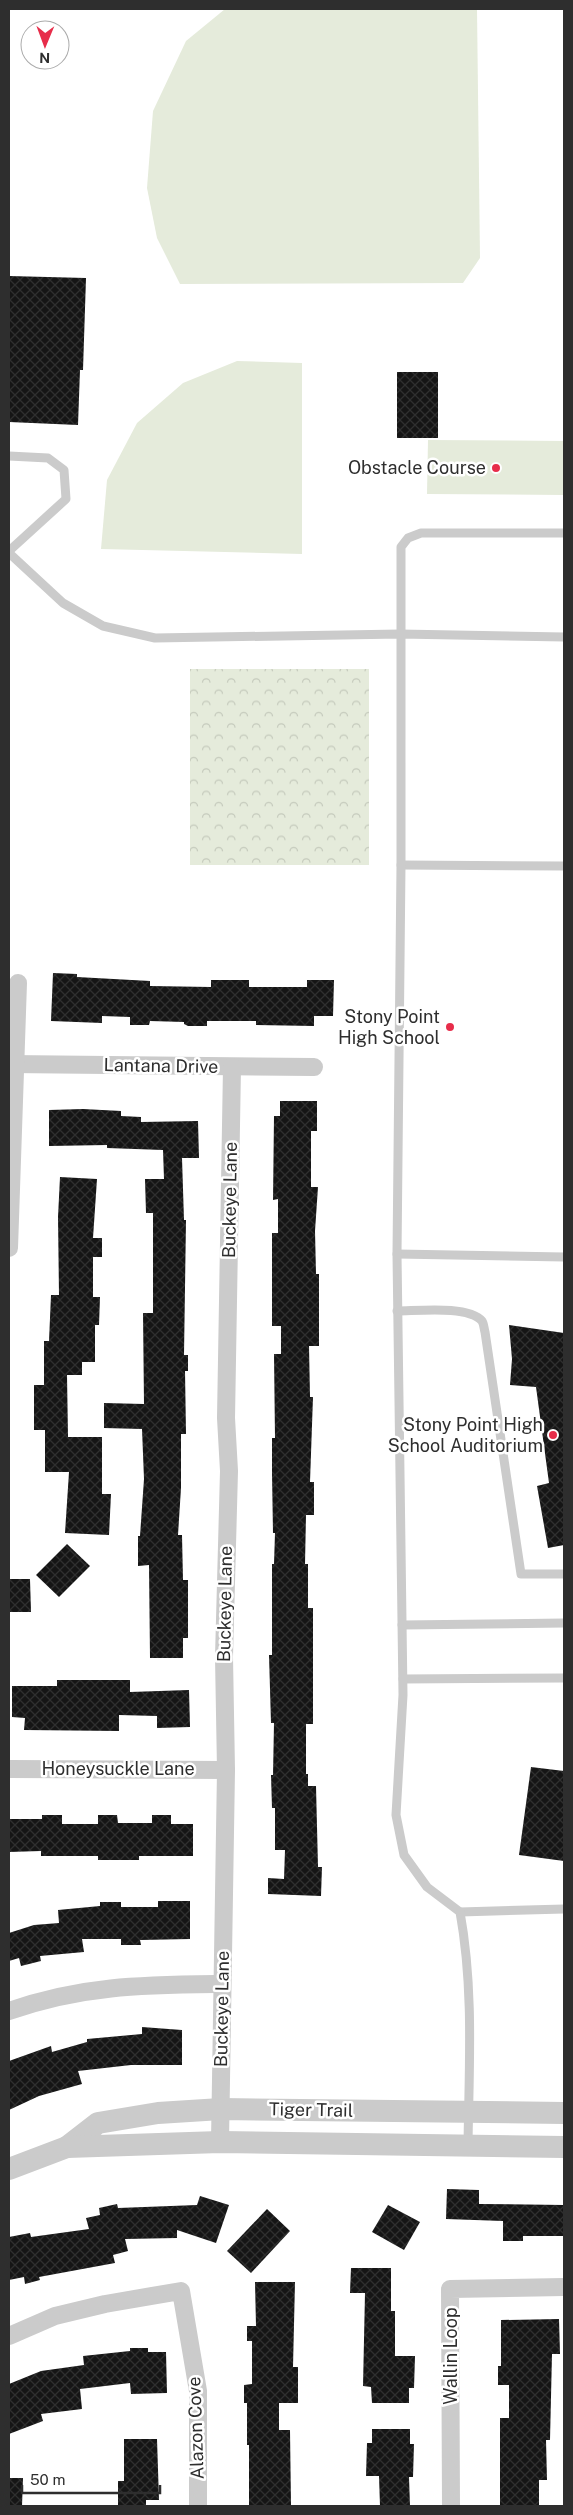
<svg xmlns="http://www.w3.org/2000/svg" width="573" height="2515" viewBox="0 0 573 2515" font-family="'Public Sans',sans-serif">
	<defs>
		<pattern id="park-crowns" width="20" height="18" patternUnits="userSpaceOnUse" patternTransform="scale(1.25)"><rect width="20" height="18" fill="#e5ebdb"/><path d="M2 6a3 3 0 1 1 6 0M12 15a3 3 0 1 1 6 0" fill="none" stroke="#c5cabc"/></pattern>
		<pattern id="building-cross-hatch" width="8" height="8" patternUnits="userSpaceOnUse" patternTransform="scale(1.25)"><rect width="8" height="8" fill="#151515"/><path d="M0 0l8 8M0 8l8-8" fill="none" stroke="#2f2f2f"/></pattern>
	</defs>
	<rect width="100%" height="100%" fill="#fff"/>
	<g fill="#e5ebdb">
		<path d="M225 9H477L480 258 463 283 180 284 157 238 147 188 153 111 186 41Z"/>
		<path d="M237 361 302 363V554L101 549 107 480 137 423 183 383Z"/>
		<path d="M428 440 564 441V495L427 494Z"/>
	</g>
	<rect fill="url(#park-crowns)" x="190" y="669" width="179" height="196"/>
	<g fill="url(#building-cross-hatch)">
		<path d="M9 276 86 278 83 370H80L78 425 9 422Z"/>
		<rect x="397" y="372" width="41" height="66"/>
		<path d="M53 973 77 974V977L150 981V986L211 987V980H249V987H307V980H334L333 1016H314V1026L256 1025V1021H207V1026H188L184 1024V1022L150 1021 149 1025H130V1017L102 1016V1023L51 1021Z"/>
		<path d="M280 1101H317V1131H311V1187H318L315 1231 316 1274H319V1346H309L310 1397H313L310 1482H314V1515H306L305 1564H308V1608H313V1724H306V1774H308V1786H316L318 1867H322L321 1896 268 1894V1878L284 1879 285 1850H275V1808H272L271 1775H273L274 1723H271L269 1655H272V1564H274L275 1533H273L272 1473V1438H275L274 1354H281V1326H272V1233H278V1199L273 1200 274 1116H280Z"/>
		<path d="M83 1109 121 1111V1116L141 1117V1122L198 1121 199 1158H182L184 1220H186L184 1355H188V1371H185L186 1434H181V1488L178 1535H182L183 1580H188V1638H183V1658H150L149 1565 138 1566V1536H140L144 1479 142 1429 104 1428V1403L144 1404 143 1313H153V1213H146L145 1179H164L163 1150 107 1148V1145L49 1146V1110Z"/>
		<path d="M60 1177 97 1179 93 1238H102V1257H93V1297H100L99 1325H95V1362H82V1375H67L68 1437H102V1494H111L109 1535 65 1533 69 1472H45V1430H34V1385H44V1341H49L51 1295H59L58 1217Z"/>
		<path d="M509 1325 564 1333V1545L548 1548 537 1486 549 1483 536 1387 510 1385 512 1359Z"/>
		<path d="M67 1544 90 1566 59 1597 36 1575Z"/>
		<path d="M9 1579H30L31 1612H9Z"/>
		<path d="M57 1680H130V1692L189 1690 190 1727 157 1728V1716L119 1715V1731L24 1730 25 1718 12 1717V1686H57Z"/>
		<path d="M531 1767 564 1771V1861L519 1855Z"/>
		<path d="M42 1815H62V1824H98V1815H117L118 1823H152V1815H171V1824H193V1856H139V1860H98V1856H41V1851L9 1852V1819H42Z"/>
		<path d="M158 1901H190V1939L140 1940 141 1945H121V1939H82L84 1952 40 1956 41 1961 21 1966 19 1958 9 1961V1933L34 1925 59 1923 58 1910 100 1906V1902H121V1907H158Z"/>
		<path d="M142 2027 182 2030V2065H131L78 2071 82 2084 39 2096 9 2110V2061L51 2046 52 2052 87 2042V2039L142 2034Z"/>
		<path d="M447 2189 479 2190V2204L564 2205V2236H523V2241H503V2221L446 2219Z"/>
		<path d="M200 2196 229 2205 216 2243 177 2230V2238L125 2239 128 2251 113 2255 115 2263 39 2277 40 2280 25 2284 24 2277 9 2280V2237L30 2233 31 2237 89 2229 86 2218 100 2215 99 2208 117 2204 118 2208 197 2205Z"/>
		<path d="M388 2205 420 2222 404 2250 372 2232Z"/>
		<path d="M267 2209 290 2231 251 2273 227 2251Z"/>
		<path d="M351 2268H391V2311H395V2356H415L414 2388H409V2403H372L371 2387 363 2386 365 2293H350Z"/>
		<path d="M255 2282H295L293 2367H298V2403H279V2430H290L291 2506H249V2445H247V2403H244V2385L252 2384V2341H247V2326H256Z"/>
		<path d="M559 2319 560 2354H552L550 2440H546L547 2480H539V2506H500V2418H509V2385H498V2366H501V2320Z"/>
		<path d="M130 2348H148V2352H166L167 2393 131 2394 130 2383 80 2389 82 2409 41 2414 43 2421 9 2434V2384L41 2371 84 2365 83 2356 130 2351Z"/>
		<path d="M372 2429H410V2444H414L413 2477H409L410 2506H380L379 2476H366L367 2443H372Z"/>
		<path d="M124 2439H157L159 2500H146V2506H118V2481H124Z"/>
		<path d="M9 2478H23L22 2506H9Z"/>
	</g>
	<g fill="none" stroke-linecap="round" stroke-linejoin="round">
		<g stroke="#cbcbcb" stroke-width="9">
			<path d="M9 456 48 458 64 470 66 499 9 551"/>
			<path d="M9 553 63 603 103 626 155 638 400 634 564 637"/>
			<path d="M401 865 564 866"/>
			<path d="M397 1254 564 1257"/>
			<path d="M397 1311C417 1311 468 1305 482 1321 484 1324 484 1329 485 1332L521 1574H564"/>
			<path d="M402 1625 564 1623"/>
			<path d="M403 1679 564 1678"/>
			<path d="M460 1912 564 1909"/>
			<path d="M468 2145C469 2067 474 1989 460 1912L427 1887 404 1855 396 1815 403 1695 397 1254 401 865V547L408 538 421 533H564"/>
		</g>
		<g stroke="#cbcbcb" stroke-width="18">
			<path d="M9 1064 314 1067"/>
			<path d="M9 1248 18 983"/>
			<path d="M9 1769 226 1770"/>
			<path d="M9 2011C83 1985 144 1985 222 1984"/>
			<path d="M220 2142 226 1770 224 1657 229 1471 226 1418 232 1067"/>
			<path d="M9 2336 55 2316 105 2304 181 2291 198 2391V2506"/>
			<path d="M451 2506 450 2289 564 2287"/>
		</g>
		<g stroke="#cbcbcb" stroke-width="22">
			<path d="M67 2147 98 2123 158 2113 221 2109 564 2113"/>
			<path d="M9 2169 67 2147 220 2142 564 2147"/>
		</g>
	</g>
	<g fill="#e72d4a" stroke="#fff" stroke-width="2">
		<circle cx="496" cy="468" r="5"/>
		<circle cx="450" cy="1027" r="5"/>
		<circle cx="553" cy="1435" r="5"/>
	</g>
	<g text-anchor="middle" stroke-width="5" stroke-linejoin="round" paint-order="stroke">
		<g font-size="18" fill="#2e2e2e" stroke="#fff" text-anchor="end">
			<text x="486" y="474">Obstacle Course</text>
			<text x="440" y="1023">Stony Point<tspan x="440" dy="21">High School</tspan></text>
			<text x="543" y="1431">Stony Point High<tspan x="543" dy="21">School Auditorium</tspan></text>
		</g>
		<g font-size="18" fill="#2e2e2e" stroke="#fff">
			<text transform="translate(161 1066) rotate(1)" y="6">Lantana Drive</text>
			<text transform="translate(230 1200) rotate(-89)" y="6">Buckeye Lane</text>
			<text transform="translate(225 1604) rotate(-89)" y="6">Buckeye Lane</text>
			<text x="118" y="1775">Honeysuckle Lane</text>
			<text transform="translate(222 2009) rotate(-89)" y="6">Buckeye Lane</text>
			<text transform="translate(311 2110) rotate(1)" y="6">Tiger Trail</text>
			<text transform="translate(451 2356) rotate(-90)" y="6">Wallin Loop</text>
			<text transform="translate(196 2428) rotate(-92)" y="6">Alazon Cove</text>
		</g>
	</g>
	<rect width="573" height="2515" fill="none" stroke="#2e2e2e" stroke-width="20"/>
	<g transform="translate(45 45) rotate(181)"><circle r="24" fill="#ffffff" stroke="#ababab"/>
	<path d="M0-4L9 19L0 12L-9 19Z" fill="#e72d4a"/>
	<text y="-8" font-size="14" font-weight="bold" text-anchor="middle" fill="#2e2e2e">N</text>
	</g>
	<path d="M22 2485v8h138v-8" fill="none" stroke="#2e2e2e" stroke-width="2.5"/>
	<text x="30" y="2485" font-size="15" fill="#2e2e2e" stroke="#ffffff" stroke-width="4" paint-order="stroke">50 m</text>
</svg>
